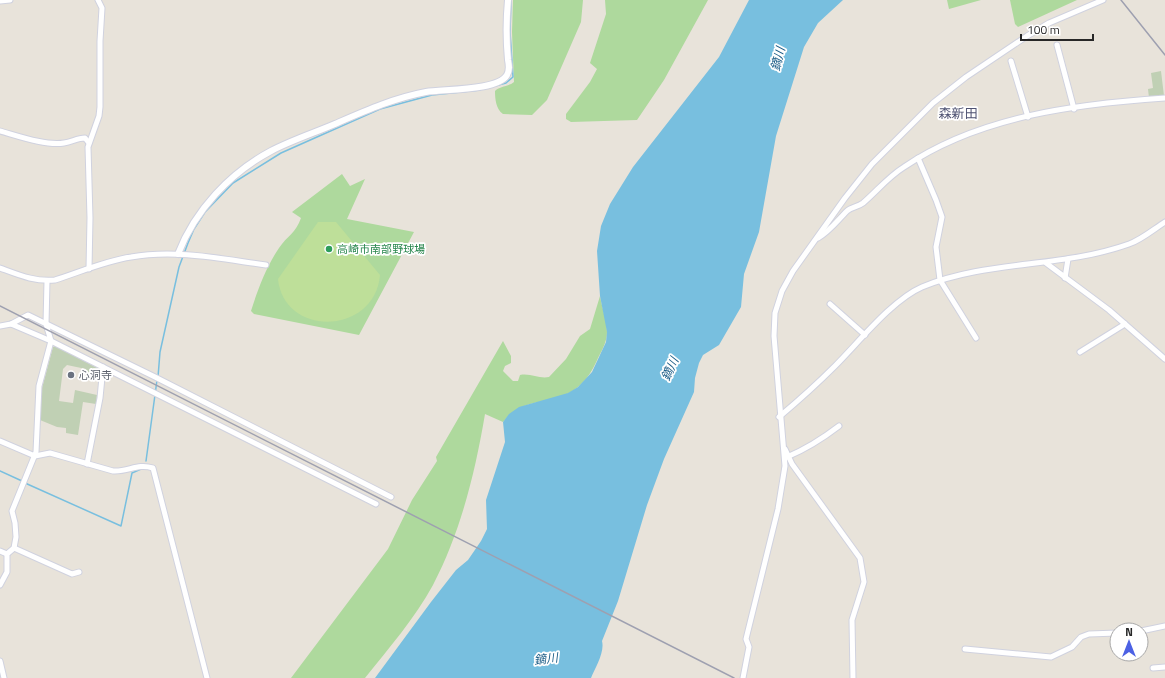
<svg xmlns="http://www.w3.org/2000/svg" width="1165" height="678" viewBox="0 0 1165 678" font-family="'Titillium Web','Noto Sans JP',sans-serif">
	<rect width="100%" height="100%" fill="#e8e3da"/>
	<g fill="#aed99d">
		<path d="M513 0H583L581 22 547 100 532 115 503 114C496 109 495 99 495 91 499 86 508 87 514 82L512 32Z"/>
		<path d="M605 0H708L664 80 637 120 571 122 566 119V114L590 82 597 69 590 63 606 14Z"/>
		<path d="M947 0H981L949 9Z"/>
		<path d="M1010 0H1077L1018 27 1015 24Z"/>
		<path d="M342 174 350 186 365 179 347 219 414 232 359 335 254 314 251 311C258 289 266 267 279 248 287 236 296 233 301 218L292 212Z"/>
		<path d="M600 296C602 308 607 321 607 332 607 342 602 350 598 358 592 372 583 386 569 393 545 405 522 398 503 422L485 414C475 473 461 531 433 585 415 618 389 648 365 678H291L388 549 412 500 437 461 436 457 503 341 511 356V363L505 366 503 371 513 381H518L520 375C531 373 539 379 549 377L566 359 580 336 590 329Z"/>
	</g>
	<g fill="#c0d0b4">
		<path d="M1161 71 1164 96 1149 98 1148 89 1153 88 1151 73Z"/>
		<path d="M56 346 101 370 100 375H95L86 372V369L67 365 63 369 59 401 73 403 75 390 97 395 96 404 83 402 78 435 66 433V428L57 427 40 420 42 388 53 347Z"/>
	</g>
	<path fill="#bedf99" d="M318 222H336L380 275C375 335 284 338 278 279Z"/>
	<path fill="#78bfdf" d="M749 0H843L818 23 804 47 776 136 759 232 744 274 741 307 719 345 703 355 699 363 695 378 694 392 664 459 647 505 618 601 602 641C605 652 595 668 591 678H375L431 602 456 570 468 560 481 541 487 529 486 500 505 442 503 422 509 414 519 407 568 393 578 387 592 372 606 342 607 332 600 296 597 251 601 226 610 204 633 167 719 57Z"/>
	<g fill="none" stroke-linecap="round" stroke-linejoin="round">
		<g stroke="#78bfdf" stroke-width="1.5">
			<path d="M495 86 506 83 513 77 510 32 511 0"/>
			<path d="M158 377 160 352 179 267 188 243 194 229 205 212 233 183 281 153 380 109 432 95 480 90"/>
			<path d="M146 461 157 380"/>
			<path d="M0 471 22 481"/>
			<path d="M25 483 121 526 132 473 141 469"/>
		</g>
		<g stroke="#d0d2df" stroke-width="7">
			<g id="minor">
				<path d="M0 1 10 0"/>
				<path d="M1057 45 1074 109"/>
				<path d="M1011 61 1028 117"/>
				<path d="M0 131C18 136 46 146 64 143 72 142 77 138 85 138L89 143"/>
				<path d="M918 158 936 200 942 217 936 247 940 280 976 338"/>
				<path d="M818 238C830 231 837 221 847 211 851 207 858 207 863 203 877 191 888 177 904 167 979 116 1076 104 1165 98"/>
				<path d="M1046 263 1109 310 1165 359"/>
				<path d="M0 268C19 275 35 282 55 280 80 272 105 261 131 257 176 249 222 259 266 265"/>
				<path d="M89 269 90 218 88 147 99 116 100 107V41L102 8 98 0"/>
				<path d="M1065 278 1068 259"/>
				<path d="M830 304 865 335"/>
				<path d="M11 324 51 341 376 504"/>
				<path d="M0 326 11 324 28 315 155 377 391 497"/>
				<path d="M1080 352 1125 324"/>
				<path d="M779 417C798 401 817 384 835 366 859 342 892 300 922 287 987 260 1062 268 1129 244 1141 240 1154 229 1165 222"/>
				<path d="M0 441 35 456 50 453 113 471C129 472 137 463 153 468L207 678"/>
				<path d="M785 449 792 464 860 558 864 582 852 620 853 678"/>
				<path d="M787 457C806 449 822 439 839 426"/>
				<path d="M87 464 100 398 103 367"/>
				<path d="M14 548 72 574 79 572"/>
				<path d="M0 551 7 554"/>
				<path d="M0 585 7 572V554L14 548 16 537 15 523 12 511 36 452 39 386 51 341 46 324 47 281"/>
				<path d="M1141 631 1165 626"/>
				<path d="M965 649 1051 657 1072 647 1081 637 1089 634 1117 633"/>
				<path d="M0 661 4 678"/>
				<path d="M1153 668 1165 667"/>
				<path d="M743 678 749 647 746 639 778 509 785 466 774 336 775 313 782 291 793 271 845 198 872 164 933 103 966 77 1027 36 1049 23 1103 0"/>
			</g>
		</g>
		<g stroke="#d0d2df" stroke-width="8">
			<path id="tertiary" d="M178 254C195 210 230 173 271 151 292 140 314 133 335 124 365 111 394 98 426 92 443 89 498 91 507 75 510 70 509 65 508 60 506 39 506 21 508 0"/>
		</g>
		<use href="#minor" stroke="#fff" stroke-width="5"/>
		<use href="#tertiary" stroke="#fff" stroke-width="6"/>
		<g stroke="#9ea0b0" stroke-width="1.5">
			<path d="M1121 0 1165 55"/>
			<path d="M0 306 734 678"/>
		</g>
	</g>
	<circle fill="#2e9e5b" stroke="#fff" stroke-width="1.5" cx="329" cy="249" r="4"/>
	<circle fill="#6b7280" stroke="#fff" stroke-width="1.5" cx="71" cy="375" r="4"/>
	<g text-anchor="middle" stroke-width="3.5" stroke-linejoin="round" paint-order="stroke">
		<g font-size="11" fill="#27864d" stroke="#fff" text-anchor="start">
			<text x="337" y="253">高崎市南部野球場</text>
		</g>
		<g font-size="11" fill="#5b616d" stroke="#fff" text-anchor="start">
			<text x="79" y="379">心洞寺</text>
		</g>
		<g font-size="12" font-style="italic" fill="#1c5d87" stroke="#fff">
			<text transform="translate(778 59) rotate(-76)" y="4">鏑川</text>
			<text transform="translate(670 369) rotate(-66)" y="4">鏑川</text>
			<text transform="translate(546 659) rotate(-7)" y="4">鏑川</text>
		</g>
		<g font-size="13" fill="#4e5272" stroke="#fff">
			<text x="958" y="118">森新田</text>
		</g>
	</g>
	<g transform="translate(1129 642)"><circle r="19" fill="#ffffff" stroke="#a9a9a9"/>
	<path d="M0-3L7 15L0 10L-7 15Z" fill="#4c61e4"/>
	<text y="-6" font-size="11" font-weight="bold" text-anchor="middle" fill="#272727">N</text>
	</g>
	<path d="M1021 34v6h72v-6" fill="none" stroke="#272727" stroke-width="2"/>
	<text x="1027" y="34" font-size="12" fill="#272727" stroke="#ffffff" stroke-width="3" paint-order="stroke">100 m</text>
</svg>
